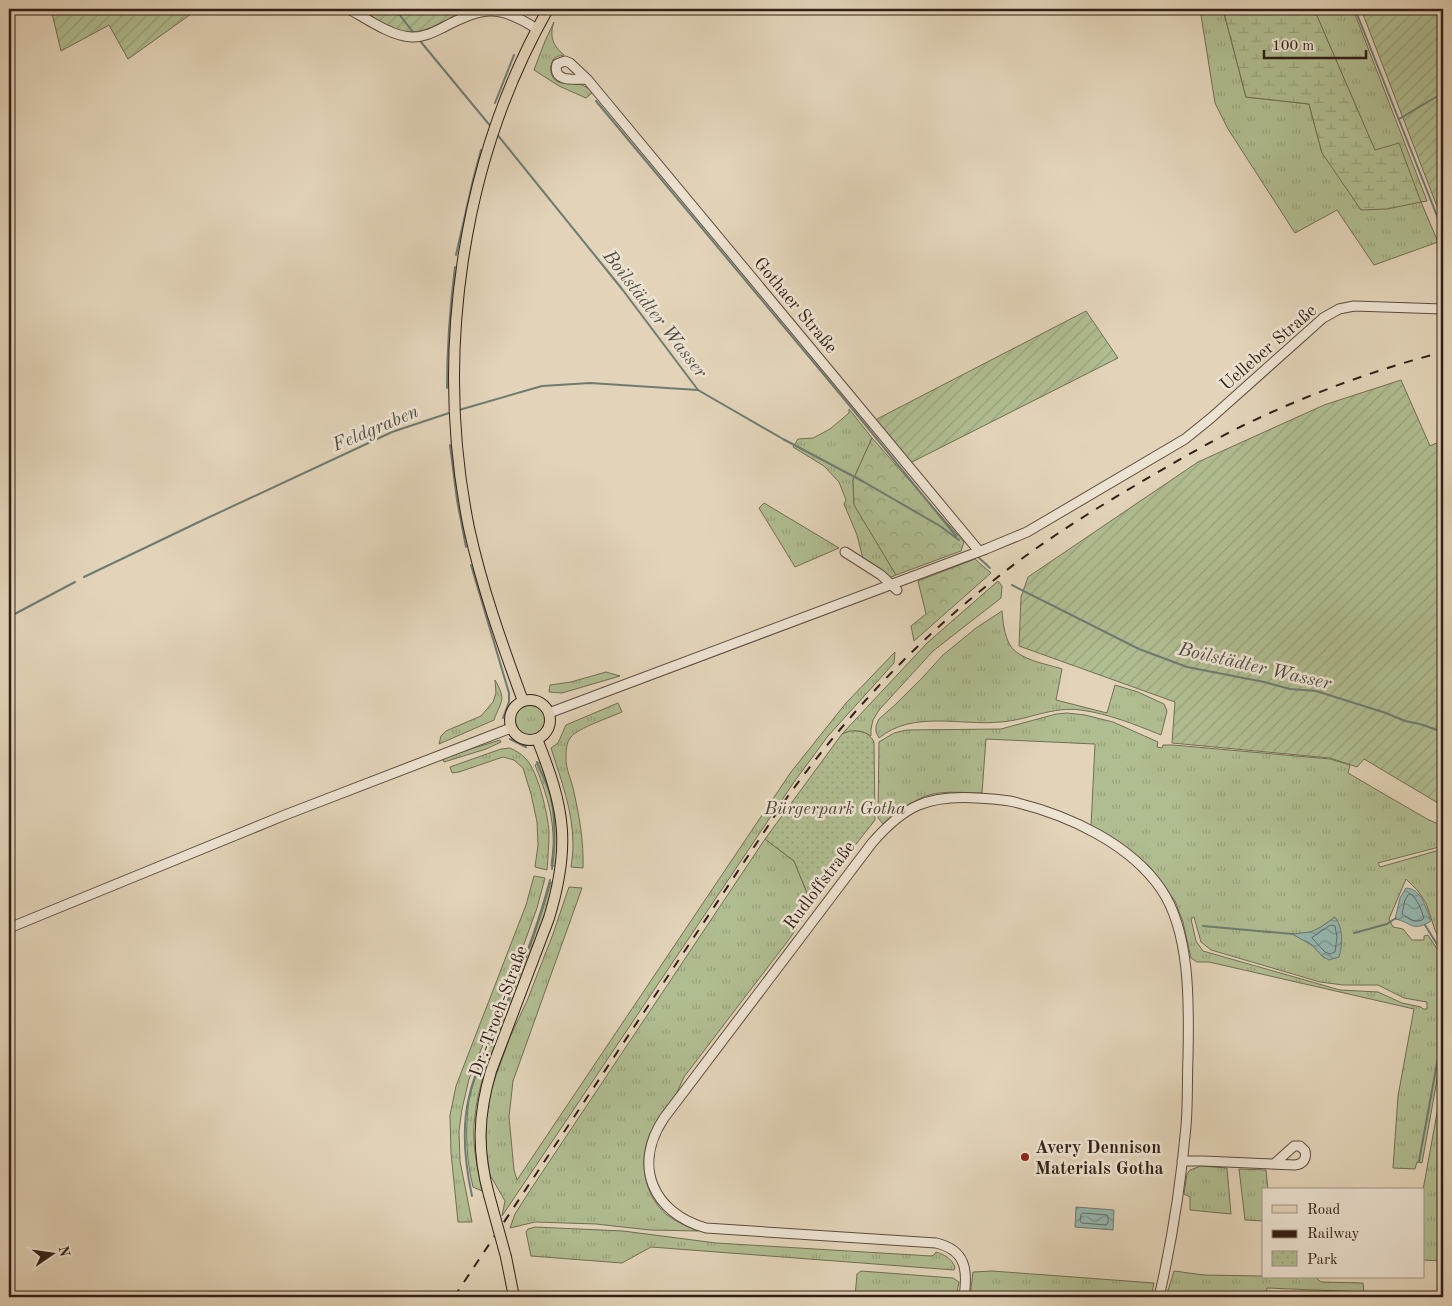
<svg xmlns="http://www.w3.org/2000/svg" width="1452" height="1306" viewBox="0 0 1452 1306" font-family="'Old Standard TT',serif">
	<defs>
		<pattern id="grass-tufts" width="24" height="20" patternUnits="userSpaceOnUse" patternTransform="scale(1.25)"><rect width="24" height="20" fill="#b0bd91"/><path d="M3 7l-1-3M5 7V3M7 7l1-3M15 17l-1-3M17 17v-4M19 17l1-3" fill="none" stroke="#98a27c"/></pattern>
		<pattern id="forest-crowns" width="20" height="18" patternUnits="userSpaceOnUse" patternTransform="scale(1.25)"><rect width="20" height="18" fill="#b0bd91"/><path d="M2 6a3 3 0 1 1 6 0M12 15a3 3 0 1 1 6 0" fill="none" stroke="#98a27c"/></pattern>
		<pattern id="wetland-marsh" width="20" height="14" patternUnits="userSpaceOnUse" patternTransform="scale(1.25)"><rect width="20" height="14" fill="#b0bd91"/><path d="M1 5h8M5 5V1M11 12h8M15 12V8" fill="none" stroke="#98a27c"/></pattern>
		<pattern id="park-dots" width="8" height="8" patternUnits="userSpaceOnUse" patternTransform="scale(1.25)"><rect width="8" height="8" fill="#b0bd91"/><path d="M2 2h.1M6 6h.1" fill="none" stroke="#98a27c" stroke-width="1.8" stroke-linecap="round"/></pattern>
		<pattern id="garden-furrows" width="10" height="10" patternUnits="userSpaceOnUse" patternTransform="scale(1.25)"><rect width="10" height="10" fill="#b0bd91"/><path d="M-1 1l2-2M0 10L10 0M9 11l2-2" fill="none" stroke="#98a27c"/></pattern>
		<pattern id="water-waves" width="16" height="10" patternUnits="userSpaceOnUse" patternTransform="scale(1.25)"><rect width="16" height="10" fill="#95b8b1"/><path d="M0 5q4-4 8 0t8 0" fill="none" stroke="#7a958f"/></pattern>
	</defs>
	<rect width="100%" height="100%" fill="#e3d4b9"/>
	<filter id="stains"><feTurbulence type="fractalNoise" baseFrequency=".004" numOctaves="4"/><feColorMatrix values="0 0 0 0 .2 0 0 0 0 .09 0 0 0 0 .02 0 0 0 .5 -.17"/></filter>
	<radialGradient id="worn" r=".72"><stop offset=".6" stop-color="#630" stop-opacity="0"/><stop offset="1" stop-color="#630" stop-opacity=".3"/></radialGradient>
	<g fill="url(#grass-tufts)" stroke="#716e54" fill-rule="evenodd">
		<path d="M1200 9H1223L1246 97 1309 104 1322 153 1375 151 1314 9H1353L1427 201 1421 202 1438 242 1374 265 1337 210 1295 233 1228 129 1215 103Z"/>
		<path d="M554 22C549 36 553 46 564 55 559 56 556 56 553 60 551 64 550 68 551 72 554 88 571 82 582 85 586 87 590 89 593 92L586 98 559 86 534 70 545 41Z"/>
		<path d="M849 409 872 438 853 480 854 504 896 575 889 578 863 559 857 535 844 504 846 500 839 482 824 466 793 447 798 439 813 438 830 429 849 413Z"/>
		<path d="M764 503 839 548 795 567 759 508Z"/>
		<path d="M998 581 1002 586 1001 598 933 651 879 710 873 720 871 729V736C860 729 854 730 842 734L927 643Z"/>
		<path d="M1002 611C1003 621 1004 635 1010 645 1019 660 1047 664 1062 669L1056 700 1107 713 1115 685 1138 692 1164 704 1167 711 1161 735C1134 724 1109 714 1081 710 1053 706 1028 720 1001 722 961 726 913 710 879 738L876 732V726L879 719 896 704 922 678 943 655 976 628Z"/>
		<path d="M895 652 894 663 828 736 794 782 502 1216 505 1201 490 1175 486 1149V1120L490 1092 510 1037 527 1001 553 934 569 887 582 888 513 1081 509 1117 514 1170 517 1180 791 772 846 703Z"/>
		<path d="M606 672 620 676 562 693 549 692 550 685 571 682Z"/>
		<path d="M495 680C507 701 501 700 494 720L439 744 441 736 446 731 481 716 493 702 496 693Z"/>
		<path d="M618 703 622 712C611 717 578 728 571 737 566 742 566 752 566 759 566 769 571 779 573 788 579 814 584 842 583 868L571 867C572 860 573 852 573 844 573 811 561 780 551 748L558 743 566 725Z"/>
		<circle cx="530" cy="720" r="15"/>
		<path d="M1067 713 1085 715 1113 722 1158 742 1157 747 1162 748 1163 745H1173L1330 759 1350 765 1348 773 1427 819 1443 826V846L1378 863 1380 867 1443 849V947L1435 930 1426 903 1418 891 1406 879 1389 919 1393 927 1403 929 1412 940H1424V936L1428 935 1443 958V1047L1422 1163 1417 1162 1415 1169 1393 1168 1398 1096 1414 1009 1209 962H1197L1191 958 1183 922 1175 901 1149 866 1122 844 1091 826 1095 744 986 739 982 793C964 793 943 790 926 796 910 802 896 813 883 824L878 818 879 742 894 733 906 730 1001 729 1056 714ZM1194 917 1201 942 1211 950 1320 982 1343 985H1378L1404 998 1427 1002V1009H1423L1421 1007 1402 1003 1378 992 1340 990 1203 951 1196 941 1191 919ZM1335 917 1322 956 1312 945 1293 934 1311 932 1321 927Z"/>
		<path d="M500 740 501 742 486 749 444 762 442 758Z"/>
		<path d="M510 748C516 751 522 754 526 759 538 771 548 815 549 832 549 845 548 858 547 870L535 867 538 845 537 822 531 794 523 768 514 760 503 757 459 772 452 773 450 767 501 749Z"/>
		<path d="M540 762 552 794 558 831 557 866H551C552 856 554 845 553 834 552 810 544 787 535 765Z"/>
		<path d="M765 839 794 861 812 905 790 938 684 1077C680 1085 677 1094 672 1101 665 1112 655 1122 650 1134 638 1161 644 1196 667 1215 677 1222 687 1227 698 1231L650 1230 596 1224 535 1222 510 1228 515 1214 527 1195Z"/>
		<path d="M534 876 545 878 537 908 524 944 469 1079 462 1109 459 1131 460 1161 472 1222H458L451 1153 450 1115 456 1086 526 905Z"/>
		<path d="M551 882 553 883 547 911 483 1077C480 1089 476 1102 475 1116 471 1140 477 1166 482 1191L473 1187C466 1159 465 1129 469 1100 474 1073 492 1041 503 1015 522 972 538 927 551 882Z"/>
		<path d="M1443 1080V1261L1423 1260V1190Z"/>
		<path d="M1201 1166 1227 1168 1231 1214 1190 1210V1197L1184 1194 1187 1174 1190 1170Z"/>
		<path d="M1239 1169 1266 1170 1268 1190H1263V1221L1245 1220Z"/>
		<path d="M535 1227 623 1231 716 1243 931 1256 934 1255 936 1252C945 1255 951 1258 955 1267L954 1270 651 1247 622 1263 531 1256 526 1232 528 1229Z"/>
		<path d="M861 1271 953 1278 959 1282 956 1297H855L857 1274Z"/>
		<path d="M992 1271 1154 1283 1151 1297H970L973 1272Z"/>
		<path d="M1174 1271 1204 1275 1315 1277 1321 1282 1363 1283 1364 1292 1267 1288 1266 1297H1166Z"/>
	</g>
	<g fill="url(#forest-crowns)" stroke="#716e54">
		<path d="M872 438 964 542 961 551 896 575 854 505 853 480Z"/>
		<path d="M975 559 991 573 914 641 911 626 926 614 918 581Z"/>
	</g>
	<path fill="url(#wetland-marsh)" stroke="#716e54" d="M1223 9H1314L1375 150 1399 143 1421 202 1387 209 1361 210 1322 153 1309 104 1246 97Z"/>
	<path fill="url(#park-dots)" stroke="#716e54" d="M850 731C861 731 868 731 874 742L875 820 838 867 812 905 794 861 765 839 842 734Z"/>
	<g fill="url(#garden-furrows)" stroke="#716e54">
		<path d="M51 9H198L128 59 109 25 61 51Z"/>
		<path d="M360 9H466C445 20 419 40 394 29 382 24 371 15 360 9Z"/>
		<path d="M1361 9H1443V222Z"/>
		<path d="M1086 311 1118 358 910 463 875 420Z"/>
		<path d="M1401 380 1430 446 1443 440V806L1364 759 1357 767 1330 758 1172 743 1175 702 1019 646 1021 597 1028 577 1198 462 1324 405Z"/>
	</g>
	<g fill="url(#water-waves)" stroke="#6d7b73">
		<path d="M1406 888C1422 889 1426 908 1431 921 1412 933 1412 922 1395 919L1400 898Z"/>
		<path d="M1335 917C1343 928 1343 943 1339 957L1329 960 1322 956 1312 945 1292 934 1311 932 1321 927Z"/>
		<path d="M1076 1207 1114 1210 1113 1230 1075 1227Z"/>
	</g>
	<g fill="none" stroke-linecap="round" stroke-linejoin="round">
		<g stroke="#646c64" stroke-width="1">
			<path d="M1411 894C1418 900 1421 909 1424 918L1422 920C1414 923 1409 919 1402 914L1405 900 1408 895Z"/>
			<path d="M1331 925 1335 926 1337 937 1335 952 1330 954 1325 952 1312 938Z"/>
			<path d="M1083 1213 1107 1215 1108 1217V1223L1106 1225 1082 1223 1080 1221 1081 1215Z"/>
		</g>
		<g stroke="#6d7b73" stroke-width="2">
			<path d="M395 9 413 32"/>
			<path d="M1355 9 1443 231"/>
			<path d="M421 42 492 128"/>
			<path d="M596 101 850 406 956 536"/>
			<path d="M495 103 514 55"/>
			<path d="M1399 119 1441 94"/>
			<path d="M496 133 622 289 698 390 783 439 864 482 940 526 959 540"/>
			<path d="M456 255 473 180 481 150"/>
			<path d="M447 388C447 347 450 307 455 267"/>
			<path d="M459 410 542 386 590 383 698 390"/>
			<path d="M450 445 457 500 466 547"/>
			<path d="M978 557 990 568"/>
			<path d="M471 565 509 693V702L503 718"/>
			<path d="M84 577 201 521 392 432 452 412"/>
			<path d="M1012 585 1139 649 1187 667 1264 682 1290 689 1316 691 1386 713 1405 721 1420 724 1443 732"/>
			<path d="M9 617 75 582"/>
			<path d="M510 739 526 747"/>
			<path d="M537 762C540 771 545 779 548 788 557 812 555 844 552 869"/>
			<path d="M1438 891 1443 887"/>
			<path d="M1425 925 1443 954"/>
			<path d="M1203 926 1293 934"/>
			<path d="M1354 933 1387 924 1396 918"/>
			<path d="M1419 1161 1443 1031"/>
			<path d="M472 1196C465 1164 461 1130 469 1097 476 1066 495 1032 507 1002 524 962 539 922 550 880"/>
		</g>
		<g stroke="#5e4c3f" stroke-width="11">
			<g id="minor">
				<path d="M349 9C367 19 391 36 411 37 423 38 434 32 444 27 483 7 499 4 537 29"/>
				<path d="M587 79C576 79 552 83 557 64L565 61 570 63 587 79 979 551"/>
				<path d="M845 552 881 575 897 590"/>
				<path d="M549 713 986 549 1027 532 1185 439 1211 418 1323 318 1339 309 1354 306 1443 309"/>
				<path d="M9 928 285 815 511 728"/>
				<path d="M1182 1161H1203L1295 1165C1303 1164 1307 1159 1305 1151L1300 1146H1294L1274 1164"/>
				<path d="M964 1297C968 1270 966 1250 936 1243L706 1228C653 1213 632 1166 664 1118L872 843C904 806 927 795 977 798 991 799 1005 799 1018 803 1070 816 1130 844 1161 889 1191 933 1189 1006 1188 1058 1187 1080 1188 1103 1186 1126 1181 1183 1172 1241 1159 1297"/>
			</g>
		</g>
		<g stroke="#321f16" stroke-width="12">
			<g id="major">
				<circle cx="530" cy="720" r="20"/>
				<path d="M523 701C502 644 482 588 469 528 434 356 461 162 548 9"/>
				<path d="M489 1195C477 1151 478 1115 491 1071L549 918C571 846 565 808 537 739"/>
				<path d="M506 1257 514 1297"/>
			</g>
		</g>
		<use href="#minor" stroke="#ede3d2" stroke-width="9"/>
		<use href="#major" stroke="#e3d4b9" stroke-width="10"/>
		<path stroke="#321f16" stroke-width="2" stroke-dasharray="9 9" stroke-linecap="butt" d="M454 1297 788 796C847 715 915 642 994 580 1044 540 1098 507 1153 475 1182 458 1212 441 1242 426 1306 395 1374 370 1443 352"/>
		<g stroke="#321f16" stroke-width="12" stroke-linecap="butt">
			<path id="major-bridge" d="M489 1195 506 1257"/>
		</g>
		<use href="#major-bridge" stroke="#e3d4b9" stroke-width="10"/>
	</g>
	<circle fill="#8f2418" stroke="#ede3d2" stroke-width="2" cx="1025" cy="1157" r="5"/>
	<g text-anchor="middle" stroke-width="5" stroke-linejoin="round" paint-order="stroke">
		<g font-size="18" fill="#321f16" stroke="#ede3d2">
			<text transform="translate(796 305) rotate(50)" y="6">Gothaer Straße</text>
			<text transform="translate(1268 347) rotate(-41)" y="6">Uelleber Straße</text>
			<text transform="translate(819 885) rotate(-53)" y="6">Rudloffstraße</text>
			<text transform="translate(498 1011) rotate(-70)" y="6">Dr.-Troch-Straße</text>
		</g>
		<g font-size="18" font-style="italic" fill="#524635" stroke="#ede3d2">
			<text x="835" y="814">Bürgerpark Gotha</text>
		</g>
		<g font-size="18" font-weight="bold" fill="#321f16" stroke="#ede3d2" text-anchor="start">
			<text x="1035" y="1153">Avery Dennison<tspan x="1035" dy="21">Materials Gotha</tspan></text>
		</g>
		<g font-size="19" font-style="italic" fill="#504d44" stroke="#ede3d2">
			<text transform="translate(656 313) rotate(52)" y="7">Boilstädter Wasser</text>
			<text transform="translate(375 427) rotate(-23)" y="7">Feldgraben</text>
			<text transform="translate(1255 665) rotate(13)" y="7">Boilstädter Wasser</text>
		</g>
	</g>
	<rect width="1452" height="1306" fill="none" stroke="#e3d4b9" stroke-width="30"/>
	<rect x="10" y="10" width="1432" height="1286" fill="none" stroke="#321f16" stroke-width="2.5"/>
	<rect x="15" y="15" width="1422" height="1276" fill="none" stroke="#321f16"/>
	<rect x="1262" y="1188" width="162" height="90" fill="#ede3d2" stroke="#a29587"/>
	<rect x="1272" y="1205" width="25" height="8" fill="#e3d4b9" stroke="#a29587"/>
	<text x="1307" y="1214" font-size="15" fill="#321f16">Road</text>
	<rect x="1272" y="1230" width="25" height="8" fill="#321f16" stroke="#a29587"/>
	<text x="1307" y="1238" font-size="15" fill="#321f16">Railway</text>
	<rect x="1272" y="1251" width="25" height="15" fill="url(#park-dots)" stroke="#a29587"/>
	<text x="1307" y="1264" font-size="15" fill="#321f16">Park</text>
	<g transform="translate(52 1254) rotate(77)" stroke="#ede3d2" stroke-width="4" paint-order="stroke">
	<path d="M0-4L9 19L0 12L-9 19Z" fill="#321f16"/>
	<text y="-8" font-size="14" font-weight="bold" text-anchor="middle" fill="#321f16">N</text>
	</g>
	<path d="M1264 50v8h102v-8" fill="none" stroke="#321f16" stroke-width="2.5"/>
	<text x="1272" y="50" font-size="15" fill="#321f16" stroke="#ede3d2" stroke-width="4" paint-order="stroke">100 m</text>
	<rect width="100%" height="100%" filter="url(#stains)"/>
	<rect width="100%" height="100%" fill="url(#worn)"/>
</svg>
